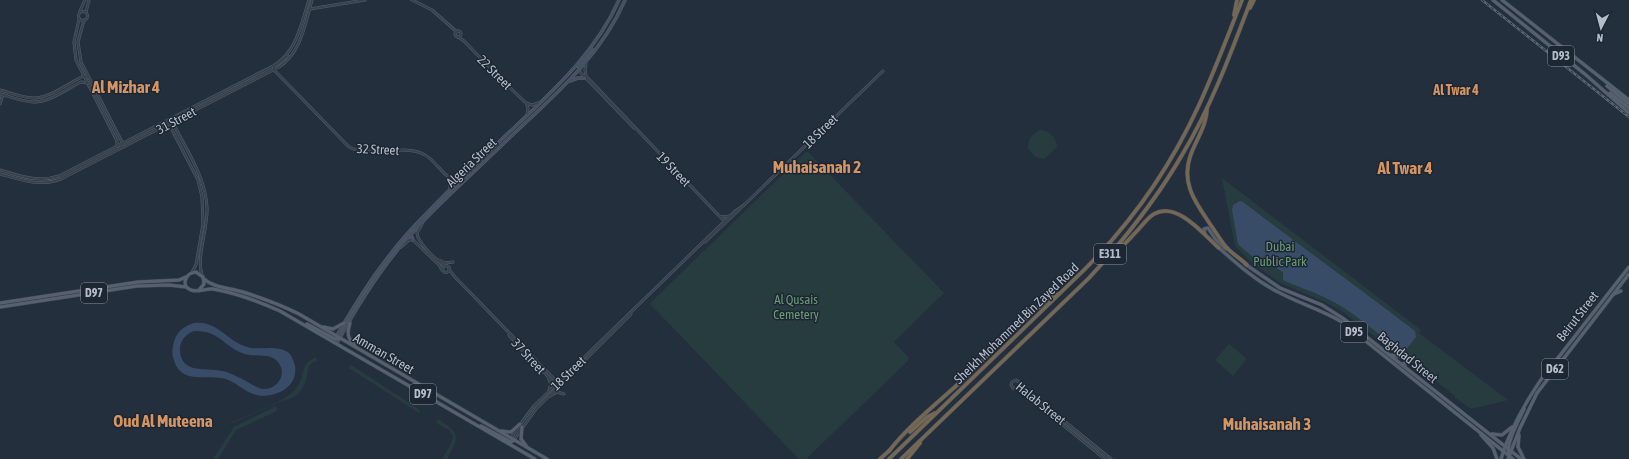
<svg xmlns="http://www.w3.org/2000/svg" width="1629" height="459" viewBox="0 0 1629 459" font-family="'Asap Condensed',sans-serif">
	<rect width="100%" height="100%" fill="#242f3e"/>
	<g fill="#263c3f">
		<path d="M1040 130C1050 131 1056 137 1057 147L1044 159 1036 157 1028 149C1028 139 1031 135 1040 130Z"/>
		<path d="M806 152H808L944 293 894 342 909 358 908 361 806 459H799L651 305 650 303Z"/>
		<path d="M1222 178 1421 330 1419 333 1508 400 1471 409 1454 397 1455 396 1412 362 1407 355 1404 357 1401 355 1399 356 1343 312 1325 302 1280 283 1251 262 1235 246Z"/>
		<path d="M1229 344 1247 359 1233 376 1215 360Z"/>
		<path d="M316 357 317 361 310 364C307 369 308 375 306 380 299 398 292 398 276 403L274 405 232 423 234 421C249 415 284 402 294 391 306 379 299 363 316 357Z"/>
		<path d="M351 365 420 410 419 413 349 368Z"/>
		<path d="M276 406 277 411 236 430 218 459H213L234 427Z"/>
		<path d="M438 419C460 433 460 436 447 459H442L451 444 453 436 449 430 436 423Z"/>
	</g>
	<g fill="#394c67" fill-rule="evenodd">
		<path d="M1240 201 1243 202C1300 246 1358 287 1415 331L1416 337 1405 351H1399C1376 332 1353 311 1326 298 1312 291 1297 287 1283 280V272L1271 265 1266 268 1241 247 1238 244 1232 210 1233 205Z"/>
		<path d="M194 323C219 321 226 341 247 347 260 351 277 344 289 353 292 356 294 362 295 366 298 386 279 396 262 396 248 395 239 384 226 379 209 374 180 385 174 360 172 356 172 351 173 346 175 333 182 327 194 323ZM194 331C218 330 223 345 242 353 253 358 268 352 277 361 288 372 279 389 264 389 257 389 249 382 242 379 236 376 229 372 222 371 206 367 180 375 180 349 180 340 186 334 194 331Z"/>
	</g>
	<g fill="none" stroke-linecap="round" stroke-linejoin="round">
		<g stroke="#565f6c" stroke-width="3">
			<g id="tertiary">
				<path d="M412 0 432 10 457 32"/>
				<path d="M310 9 365 0"/>
				<path d="M80 11 85 0"/>
				<circle cx="83" cy="16" r="4.5"/>
				<path d="M86 12 89 0"/>
				<path d="M79 19 74 42 76 60 117 141V146"/>
				<path d="M84 20 78 42 81 62 123 144 120 148"/>
				<circle cx="458" cy="34" r="3"/>
				<path d="M458 37 464 41 502 80 526 103 532 105 538 103"/>
				<path d="M586 64 585 70 586 76 725 222"/>
				<path d="M274 70 349 147C369 158 405 143 425 155 437 161 445 181 459 180"/>
				<path d="M274 70V67L288 56"/>
				<path d="M579 71 634 128"/>
				<path d="M0 90C11 93 23 98 34 98 49 98 70 83 83 76L88 77"/>
				<path d="M0 94C11 97 23 102 34 102 50 102 67 89 81 82L87 83"/>
				<path d="M0 104 2 97 5 95"/>
				<path d="M527 115 528 109 527 104"/>
				<path d="M170 120 167 123 171 128 198 180 202 197 203 224 196 265 192 272"/>
				<path d="M176 120 175 127C188 152 206 179 207 208 208 228 196 258 202 275"/>
				<path d="M0 170C20 176 39 183 59 176L273 66C297 52 301 24 309 0"/>
				<path d="M0 174C21 180 40 187 61 179L279 67C301 53 305 24 312 0"/>
				<path d="M450 179V188"/>
				<path d="M744 205 883 71"/>
				<path d="M721 217 730 216"/>
				<path d="M422 224 417 233C417 242 437 261 445 266"/>
				<path d="M705 242 741 208"/>
				<path d="M401 247 409 240H413L439 265 442 270"/>
				<path d="M439 260 445 263 453 262"/>
				<circle cx="446" cy="269" r="3.5"/>
				<path d="M449 269 454 276 560 385"/>
				<path d="M509 335 527 356 557 385"/>
				<path d="M548 377 551 384 549 390"/>
				<path d="M550 396 557 392 564 394"/>
				<path d="M511 438 524 419 534 406 734 212 744 205"/>
				<path d="M514 440 536 409 631 314"/>
				<path d="M1105 459 1020 390 1013 388 1011 385 1012 382 1016 380 1019 382 1023 388 1111 459"/>
			</g>
		</g>
		<g stroke="#565f6c" stroke-width="3.5">
			<g id="secondary">
				<path d="M579 71V66L592 49"/>
				<path d="M570 81 578 78H585"/>
				<path d="M416 227 423 219"/>
				<path d="M411 234 413 240"/>
				<path d="M336 337C361 294 387 253 423 217 454 185 486 154 518 124 557 87 597 50 619 0"/>
				<path d="M337 343C355 310 376 276 400 247 431 210 468 178 503 144 549 100 599 60 625 0"/>
			</g>
		</g>
		<g stroke="#414a57" stroke-width="4">
			<g id="primary">
				<path d="M1493 0 1586 75 1629 113"/>
				<path d="M1502 0 1629 100"/>
				<path d="M1607 86 1629 104"/>
				<path d="M1610 93 1629 108"/>
				<path d="M1205 234 1204 229 1208 228 1216 240 1226 249"/>
				<path d="M1218 247C1236 263 1257 282 1280 293 1301 304 1322 310 1342 322L1513 459"/>
				<path d="M1245 264 1280 288 1322 305 1344 319 1521 459"/>
				<path d="M204 279C214 288 231 288 243 292 262 298 281 305 299 314L547 459"/>
				<path d="M199 290 204 284 203 277 196 272C186 272 180 286 191 290 198 293 206 288 213 289 236 293 258 301 280 311L535 459"/>
				<path d="M1614 294 1621 291"/>
				<path d="M0 303 138 282 179 280 186 277"/>
				<path d="M0 307 137 286 169 285 186 287"/>
				<path d="M350 323C347 333 347 338 355 345"/>
				<path d="M307 324 335 339H339"/>
				<path d="M323 327 333 329 344 323"/>
				<path d="M1392 355 1406 358"/>
				<path d="M1405 366 1404 363 1407 362"/>
				<path d="M481 426 511 442 514 440"/>
				<path d="M522 427 521 439 527 447"/>
				<path d="M501 431 511 432 520 424"/>
				<path d="M1492 434 1502 435 1512 427"/>
				<path d="M1481 435 1493 448 1497 459"/>
				<path d="M1519 435 1518 447 1524 459"/>
				<path d="M1509 456C1505 444 1519 420 1524 409"/>
				<path d="M1501 459C1509 431 1524 405 1540 381L1629 267"/>
				<path d="M1508 459 1520 428 1537 393 1629 274"/>
			</g>
		</g>
		<g stroke="#434c59" stroke-width="4.5">
			<g id="motorway">
				<path d="M1250 8 1254 0"/>
				<path d="M1234 15 1237 0"/>
				<path d="M1207 108C1207 126 1195 141 1190 157 1181 184 1196 203 1210 224 1216 232 1221 242 1228 249 1234 255 1241 259 1247 265"/>
				<path d="M1113 252C1123 248 1129 239 1136 232 1142 226 1147 218 1154 214 1177 201 1203 234 1219 248"/>
				<path d="M910 432 927 417 935 413"/>
				<path d="M889 451C911 423 940 401 966 377 982 361 1042 298 1059 294"/>
				<path d="M880 459 890 450"/>
				<path d="M889 459 1085 269C1133 221 1171 166 1199 105 1215 70 1228 35 1242 0"/>
				<path d="M901 459 1089 278C1124 240 1156 200 1182 155 1211 107 1231 53 1251 0"/>
				<path d="M907 459 920 443"/>
			</g>
		</g>
		<use href="#tertiary" stroke="#38414e" stroke-width="2"/>
		<use href="#secondary" stroke="#465061" stroke-width="2.5"/>
		<use href="#primary" stroke="#56606e" stroke-width="3"/>
		<use href="#motorway" stroke="#746855" stroke-width="3.5"/>
		<g stroke="#5a6575" stroke-width="2.5">
			<path id="rail" d="M1482 0 1629 117"/>
		</g>
		<use href="#rail" stroke="#1d2633" stroke-width="1" stroke-dasharray="3" stroke-linecap="butt"/>
	</g>
	<g text-anchor="middle" stroke-width="3" stroke-linejoin="round" paint-order="stroke">
		<g fill="#1d2633" stroke="#878f9c" stroke-width="1">
			<rect x="1548" y="46" width="26" height="20" rx="3"/>
			<rect x="1094" y="244" width="32" height="20" rx="3"/>
			<rect x="81" y="283" width="26" height="20" rx="3"/>
			<rect x="1341" y="322" width="26" height="20" rx="3"/>
			<rect x="1542" y="359" width="26" height="20" rx="3"/>
			<rect x="410" y="384" width="26" height="20" rx="3"/>
		</g>
		<g font-size="12" font-weight="bold" fill="#b4bcc9">
			<text x="1561" y="60">D93</text>
			<text x="1110" y="258">E311</text>
			<text x="94" y="297">D97</text>
			<text x="1354" y="336">D95</text>
			<text x="1555" y="373">D62</text>
			<text x="423" y="398">D97</text>
		</g>
		<g font-size="13" fill="#b4bcc9" stroke="#1d2633">
			<text transform="translate(495 72) rotate(45)" y="5">22 Street</text>
			<text transform="translate(176 120) rotate(-28)" y="5">31 Street</text>
			<text transform="translate(820 131) rotate(-44)" y="5">18 Street</text>
			<text transform="translate(378 149) rotate(3)" y="5">32 Street</text>
			<text transform="translate(471 162) rotate(-44)" y="5">Algeria Street</text>
			<text transform="translate(674 169) rotate(46)" y="5">19 Street</text>
			<text transform="translate(1577 316) rotate(-52)" y="5">Beirut Street</text>
			<text transform="translate(1016 323) rotate(-44)" y="5">Sheikh Mohammed Bin Zayed Road</text>
			<text transform="translate(384 353) rotate(30)" y="5">Amman Street</text>
			<text transform="translate(529 356) rotate(47)" y="5">37 Street</text>
			<text transform="translate(1408 357) rotate(39)" y="5">Baghdad Street</text>
			<text transform="translate(568 373) rotate(-44)" y="5">18 Street</text>
			<text transform="translate(1041 403) rotate(39)" y="5">Halab Street</text>
		</g>
		<g font-size="13" fill="#6b9a76" stroke="#1d2633">
			<text x="1280" y="251">Dubai<tspan x="1280" dy="15">Public Park</tspan></text>
			<text x="796" y="304">Al Qusais<tspan x="796" dy="15">Cemetery</tspan></text>
		</g>
		<g font-size="14" font-weight="bold" fill="#d59563" stroke="#1d2633">
			<text x="1456" y="95">Al Twar 4</text>
		</g>
		<g font-size="17" font-weight="bold" fill="#d59563" stroke="#1d2633">
			<text x="126" y="93">Al Mizhar 4</text>
			<text x="817" y="173">Muhaisanah 2</text>
			<text x="1405" y="174">Al Twar 4</text>
			<text x="163" y="427">Oud Al Muteena</text>
			<text x="1267" y="430">Muhaisanah 3</text>
		</g>
	</g>
	<g transform="translate(1601 28) rotate(186)" stroke="#1d2633" stroke-width="3" paint-order="stroke">
	<path d="M0-3L7 15L0 10L-7 15Z" fill="#b4bcc9"/>
	<text y="-6" font-size="11" font-weight="bold" text-anchor="middle" fill="#b4bcc9">N</text>
	</g>
</svg>
